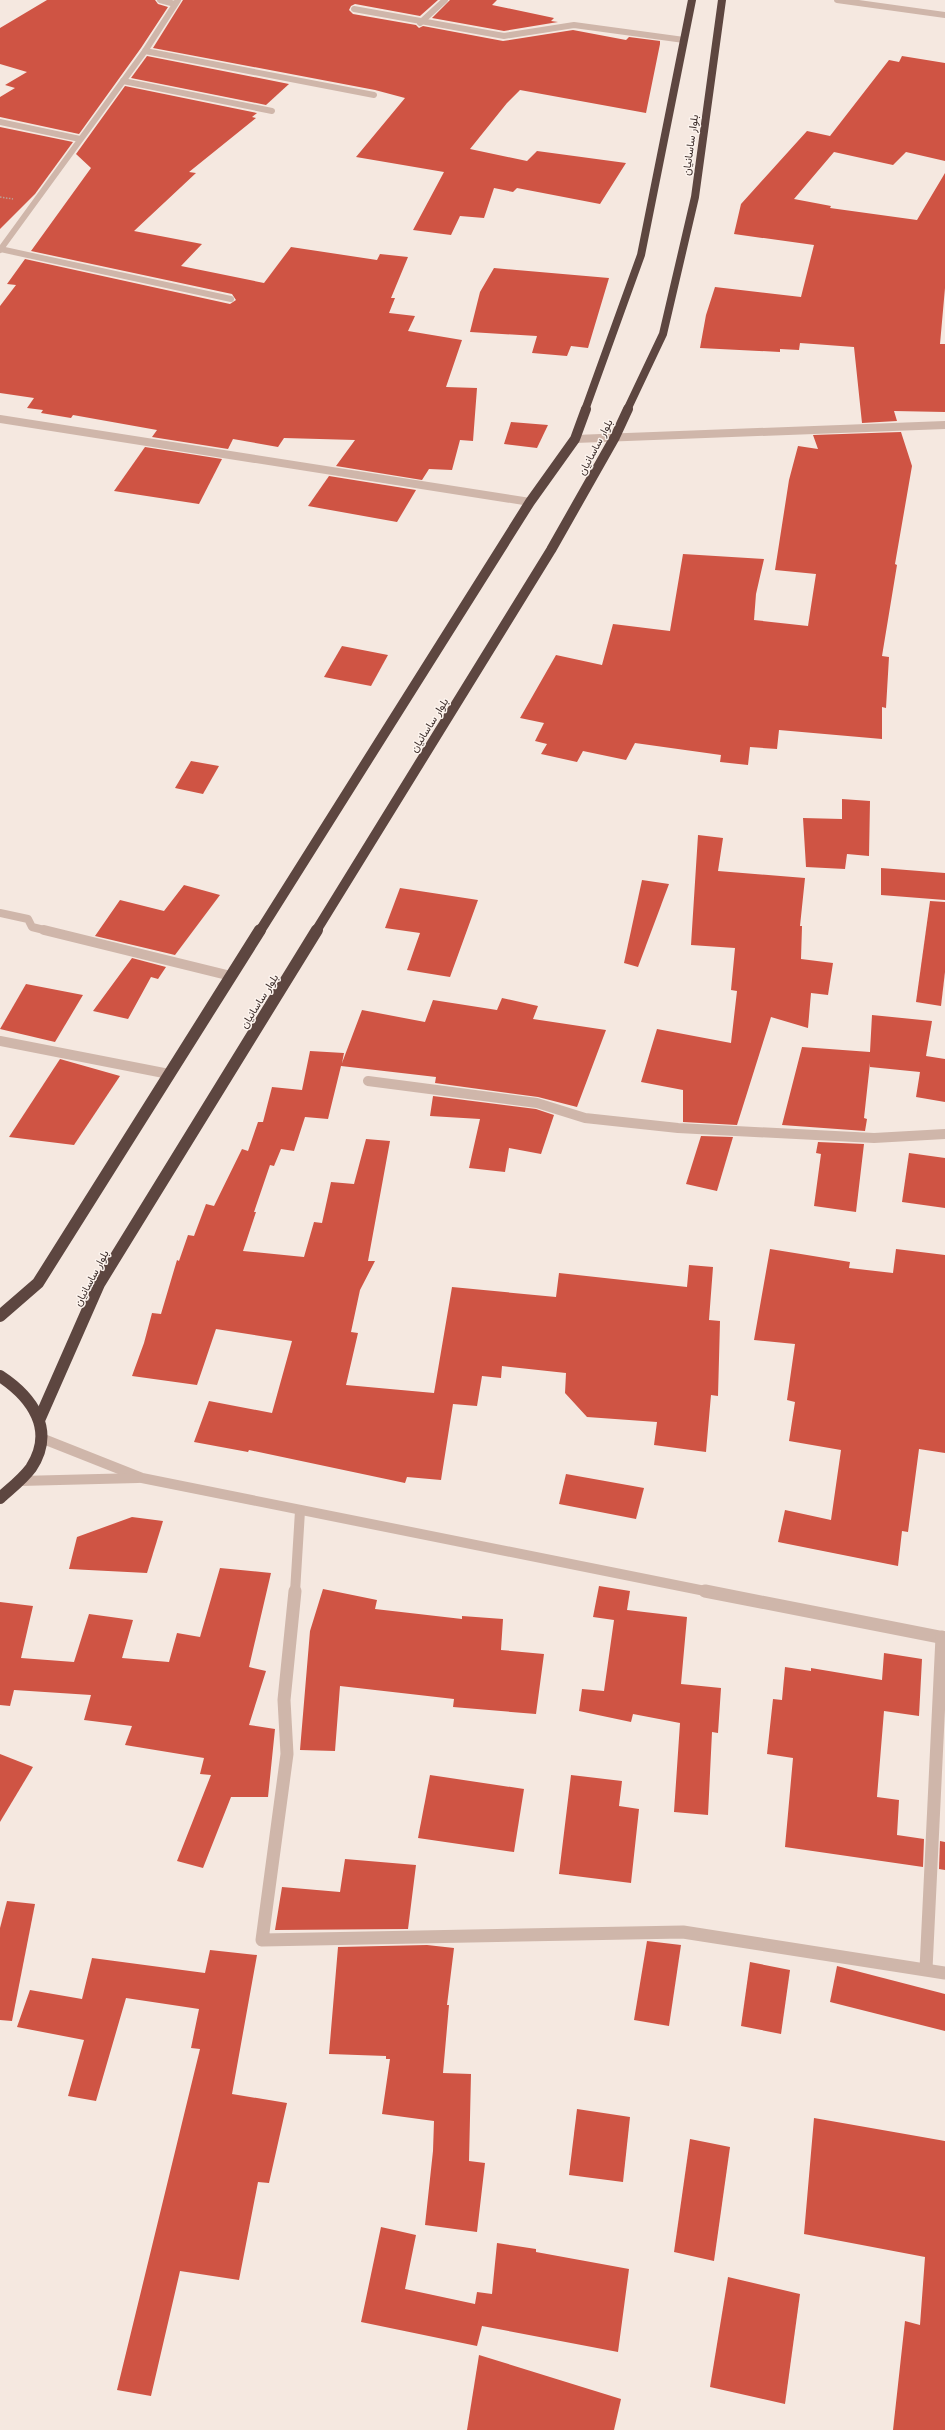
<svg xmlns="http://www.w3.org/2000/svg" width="945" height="2430" viewBox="0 0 945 2430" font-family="Helvetica,Vazirmatn,sans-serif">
	<rect width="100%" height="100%" fill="#f5e8e0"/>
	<g fill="#cf5444">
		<path d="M47 0H155L158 4 168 7 141 48 79 134 0 117V97L15 88 5 85 27 72 0 64V28Z"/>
		<path d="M183 0H438L420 16 355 4 351 6 349 10 353 14 416 25 419 28 423 26 503 41 573 30 626 40 629 37 660 41V44L646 113 520 90 507 103 470 149 527 161 537 151 626 163 600 204 517 188 513 192 494 188 484 218 460 216 451 235 413 230 444 172 356 157 405 98 375 90 153 48Z"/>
		<path d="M450 0H497L492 5 554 18 551 21 558 22 504 31 432 18Z"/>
		<path d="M147 56 289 84 266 105 131 78Z"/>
		<path d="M902 56 945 63V161L906 152 893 165 834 152 794 199 831 206 830 208 917 220 945 173V288L940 344H945V412L894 411 897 421 862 423 854 347 800 343 799 350 780 349V352L700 348 706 315 715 287 801 297 814 245 734 234 741 204 807 131 830 136 889 60 899 62Z"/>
		<path d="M125 86 257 113 252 117 256 118 189 172 196 173 134 231 202 244 181 266 264 283 291 247 377 260 380 254 408 257 391 298H395L389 313 415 316 408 331 462 340 446 387 477 388 473 441 460 440 452 470 429 469 422 480 336 466 355 440 284 438 278 447 233 439 228 449 152 437 157 430 73 415 71 418 41 413 43 410 27 408 34 398 0 393V306L16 285 7 284 25 259 230 304 236 300 232 294 31 251 91 168 76 154Z"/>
		<path d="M0 127 73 142 35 194 0 229Z"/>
		<path d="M494 268 609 278 588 348 571 346 567 356 532 353 537 336 470 332 480 292Z"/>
		<path d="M511 422 548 425 537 448 504 444Z"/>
		<path d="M901 432 912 466 895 564 897 565 882 656 889 657 886 708 882 707V739L779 730 777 749 750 747 748 765 720 762 721 755 635 743 626 760 583 751 577 762 541 754 547 744 535 741 544 723 520 718 556 655 602 665 613 624 670 631 683 554 764 559 756 594 754 620 808 626 816 574 775 570 789 480 798 446 818 449 813 435Z"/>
		<path d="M145 447 222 459 199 504 114 491Z"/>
		<path d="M329 476 416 490 397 522 308 506Z"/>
		<path d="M342 646 388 655 371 686 324 677Z"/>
		<path d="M191 761 219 766 203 794 175 788Z"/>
		<path d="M842 799 870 801 869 856 847 854 845 869 806 867 803 818 842 819Z"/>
		<path d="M698 835 723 838 718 871 805 878 800 926H802L801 959 833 963 828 995 811 993 808 1028 771 1017 737 1125 683 1122V1090L641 1082 657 1029 731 1043 737 991 731 990 735 948 691 945Z"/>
		<path d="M881 868 945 873V900L881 895Z"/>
		<path d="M642 880 669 884 638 967 624 963Z"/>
		<path d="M184 885 220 895 175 955 95 936 120 900 164 911Z"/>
		<path d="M400 888 478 900 450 977 407 970 420 933 385 928Z"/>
		<path d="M930 901 945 902V972L941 1006 916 1002Z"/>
		<path d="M132 958 166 967 158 979 151 977 128 1019 93 1011Z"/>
		<path d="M26 984 83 995 55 1042 0 1029Z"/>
		<path d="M502 998 538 1006 533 1019 606 1030 577 1107 538 1097 435 1083 436 1077 341 1066 328 1119 305 1117 294 1151 281 1149 274 1166 270 1165 254 1212H256L243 1251 304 1257 314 1222 322 1223 331 1182 354 1184 366 1139 390 1141 368 1261H375L360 1290 351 1332 358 1333 346 1385 434 1393 452 1287 556 1297 559 1273 687 1287 689 1265 713 1267 709 1320 720 1321 718 1396 711 1395 706 1452 654 1445 657 1422 587 1417 565 1393 566 1373 502 1366 501 1378 482 1376 477 1406 453 1404 441 1480 407 1477 405 1483 249 1450 248 1452 194 1442 209 1401 272 1413 292 1341 216 1329 197 1385 132 1376 144 1343 152 1313 161 1314 177 1260 179 1261 188 1235 194 1236 206 1204 214 1206 242 1149 248 1151 258 1122H263L272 1087 302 1090 310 1051 344 1053 342 1063 362 1010 425 1022 433 1000 497 1010Z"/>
		<path d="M872 1015 932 1021 926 1056 945 1059V1102L916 1097 920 1072 870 1067V1063L864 1118 867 1119 865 1131 782 1125 802 1047 870 1052Z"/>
		<path d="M60 1059 120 1076 74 1145 9 1137Z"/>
		<path d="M433 1096 536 1109 554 1115 541 1154 509 1148 505 1172 469 1168 480 1119 430 1116Z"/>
		<path d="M701 1136 733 1137 717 1191 686 1184Z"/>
		<path d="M818 1142 864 1144 856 1212 814 1206 821 1154 816 1153Z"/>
		<path d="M909 1153 945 1158V1208L902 1202Z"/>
		<path d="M770 1249 850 1262 849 1268 893 1273 896 1249 945 1255V1453L919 1449 908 1532 902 1531 898 1566 778 1542 785 1510 831 1520 841 1450 789 1441 795 1402 787 1400 795 1344 754 1340Z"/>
		<path d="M566 1474 644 1488 636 1519 559 1504Z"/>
		<path d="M132 1517 163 1521 147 1573 69 1569 77 1537Z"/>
		<path d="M220 1568 271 1573 249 1667 266 1671 249 1725 275 1729 268 1797H231L203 1868 177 1861 211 1775 200 1774 204 1758 125 1745 132 1726 84 1720 91 1695 14 1690 10 1706 0 1705V1602L33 1606 21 1658 74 1662 89 1614 133 1620 122 1658 169 1662 177 1633 200 1637Z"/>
		<path d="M599 1586 630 1591 627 1610 687 1617 681 1684 721 1688 718 1733 712 1732 708 1815 674 1812 680 1723 633 1714 631 1722 579 1711 582 1689 604 1691 614 1620 593 1617Z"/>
		<path d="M323 1589 377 1600 375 1609 462 1619V1616L503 1619 501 1650 544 1654 536 1714 453 1707 454 1699 340 1686 335 1751 300 1750 310 1631Z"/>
		<path d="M884 1653 922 1659 919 1716 884 1711 877 1797 899 1800 897 1835 924 1839 923 1867 785 1847 793 1758 767 1754 773 1699 782 1700 785 1667 811 1671V1668L882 1680Z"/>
		<path d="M0 1754 33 1767 0 1822Z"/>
		<path d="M430 1775 524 1789 514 1852 418 1838Z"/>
		<path d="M571 1775 622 1781 619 1806 639 1809 631 1883 559 1874Z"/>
		<path d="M940 1841 945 1842V1870L939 1869Z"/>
		<path d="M345 1859 416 1865 408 1929 275 1930 282 1887 340 1892Z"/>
		<path d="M7 1901 35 1904 12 2021 0 2020V1928Z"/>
		<path d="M647 1941 681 1945 669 2026 634 2020Z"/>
		<path d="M427 1945 454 1948 447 2005H449L443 2073 471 2074 469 2161 485 2163 477 2232 425 2225 433 2151 434 2121 382 2114 390 2059H386V2056L329 2054 338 1947Z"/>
		<path d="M210 1950 257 1955 232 2094 287 2103 269 2183 258 2182 239 2280 180 2271 151 2396 117 2390 200 2049 191 2048 199 2009 126 1998 96 2101 68 2096 84 2040 17 2027 30 1990 82 1999 92 1958 205 1973Z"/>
		<path d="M750 1962 790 1970 781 2034 741 2026Z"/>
		<path d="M837 1966 945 1994V2031L830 2002Z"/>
		<path d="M577 2109 630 2117 623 2182 569 2175Z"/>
		<path d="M814 2118 945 2141V2430H893L905 2321 920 2325 925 2257 804 2234Z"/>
		<path d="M690 2139 730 2147 714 2261 674 2252Z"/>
		<path d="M381 2227 416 2235 405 2289 475 2304 477 2292 492 2294 497 2243 536 2249V2252L629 2269 618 2352 482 2326 477 2346 361 2322Z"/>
		<path d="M728 2277 800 2294 785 2404 710 2387Z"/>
		<path d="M479 2355 621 2399 614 2430H467Z"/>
	</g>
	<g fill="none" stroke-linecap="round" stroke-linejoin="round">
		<path stroke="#bba094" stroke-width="1.5" stroke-dasharray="1.5 1.5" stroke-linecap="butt" d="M0 197 13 199"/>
		<path stroke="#cfb6aa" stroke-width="6" d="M0 249 231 299"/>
		<g stroke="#cfb6aa" stroke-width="6">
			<path d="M160 0 175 4"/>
			<path d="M837 0 945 15"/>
			<path d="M354 9 504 36 574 25 684 40"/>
			<path d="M420 23 445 0"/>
			<path d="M145 51 374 95"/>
			<path d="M123 81 272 111"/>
			<path d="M0 122 80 139"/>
			<path d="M0 250 145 51 178 0"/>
		</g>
		<g stroke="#cfb6aa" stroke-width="8">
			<path d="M0 419 530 502"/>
			<path d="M575 439 945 425"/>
			<path d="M0 913 28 919 32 927 48 931"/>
		</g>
		<g stroke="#cfb6aa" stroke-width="10">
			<path d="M44 930 231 976"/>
			<path d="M0 1041 169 1074"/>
			<path d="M368 1081 537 1103 585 1118 678 1128 874 1138 945 1134"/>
			<path d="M41 1438 142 1478 710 1592"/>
			<path d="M20 1481 138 1478"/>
			<path d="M295 1592 300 1511"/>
		</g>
		<g stroke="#cfb6aa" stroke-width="13">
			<path d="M295 1591 284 1700 287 1754 262 1940 683 1932 945 1973"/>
			<path d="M705 1591 945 1638"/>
			<path d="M926 1969 942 1637"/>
		</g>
		<g stroke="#5d4640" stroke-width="8">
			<path d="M585 410 641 255 692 0"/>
			<path d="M627 410 663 334 695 197 722 0"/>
		</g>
		<g stroke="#5d4640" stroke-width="10">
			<path d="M260 931 530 502 575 439 586 409"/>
			<path d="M316 931 551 550 615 437 628 409"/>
		</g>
		<g stroke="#5d4640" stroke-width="12">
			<path d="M0 1316 38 1283 260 930"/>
			<path d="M0 1376C32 1397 56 1430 31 1468 22 1480 11 1488 0 1498"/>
			<path d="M40 1418 99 1284 317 930"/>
		</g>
	</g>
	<g text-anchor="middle" stroke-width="3" stroke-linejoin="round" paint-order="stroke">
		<g font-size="11" fill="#3c2d2a" stroke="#fcf3ed">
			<text transform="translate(690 145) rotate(-82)" y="4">بلوار ساسانیان</text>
			<text transform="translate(595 447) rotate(-62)" y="4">بلوار ساسانیان</text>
			<text transform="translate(429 725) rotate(-58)" y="4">بلوار ساسانیان</text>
			<text transform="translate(259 1001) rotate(-58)" y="4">بلوار ساسانیان</text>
			<text transform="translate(91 1278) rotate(-62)" y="4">بلوار ساسانیان</text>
		</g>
	</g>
</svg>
